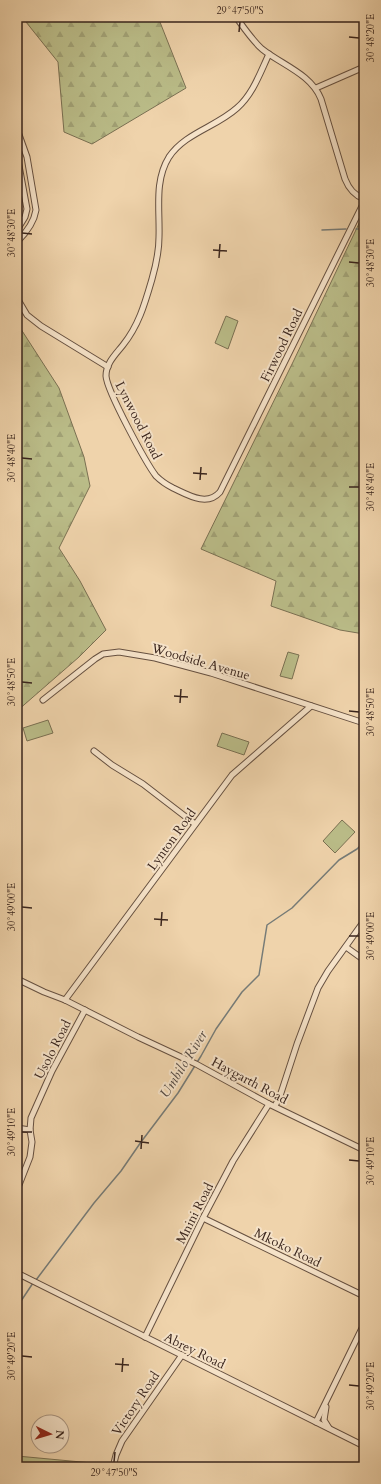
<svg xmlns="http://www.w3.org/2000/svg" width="381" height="1484" viewBox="0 0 381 1484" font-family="Cardo,serif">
	<defs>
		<pattern id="forest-firs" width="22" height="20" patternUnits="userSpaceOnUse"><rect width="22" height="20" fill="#babc88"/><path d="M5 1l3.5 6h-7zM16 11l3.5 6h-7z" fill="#a1a175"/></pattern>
	</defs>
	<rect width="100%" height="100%" fill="#efd3ab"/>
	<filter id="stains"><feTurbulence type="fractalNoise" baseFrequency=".005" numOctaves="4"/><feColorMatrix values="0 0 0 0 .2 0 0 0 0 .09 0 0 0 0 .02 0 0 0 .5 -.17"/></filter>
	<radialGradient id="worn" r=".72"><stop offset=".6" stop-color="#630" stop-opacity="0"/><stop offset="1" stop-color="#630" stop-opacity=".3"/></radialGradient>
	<g fill="#babc88" stroke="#7a7052">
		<path d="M226 316 238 321 228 349 215 343Z"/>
		<path d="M288 652 299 655 292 679 280 676Z"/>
		<path d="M48 720 53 733 27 741 23 728Z"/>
		<path d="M222 733 249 742 244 755 217 746Z"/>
		<path d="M342 820 355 832 335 853 323 841Z"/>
		<path d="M17 1456 92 1463 102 1465 104 1467H17Z"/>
	</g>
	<g fill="url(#forest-firs)" stroke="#7a7052">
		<path d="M24 17H158L186 88 92 144 64 132 58 62 26 22Z"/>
		<path d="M364 213V634L340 630 271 606 276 581 201 549 294 360Z"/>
		<path d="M17 323 59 388 84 457 90 486 59 548 80 581 106 630 79 657 17 711Z"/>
	</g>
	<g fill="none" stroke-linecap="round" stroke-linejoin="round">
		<g stroke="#767b77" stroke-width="1.5">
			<path d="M356 229H364"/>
			<path d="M322 230 346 229"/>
			<path d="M36 1280 94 1203 121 1171 141 1142 178 1093 201 1056 216 1029 242 992 259 975 267 925 292 908 339 860 357 849 364 842"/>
			<path d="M17 1307 33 1283"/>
		</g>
		<g stroke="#665040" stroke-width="7">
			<g id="street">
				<path d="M236 17C244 28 252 40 262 49 282 65 311 74 321 99L345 179C349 189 354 195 364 199"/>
				<path d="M269 54C260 73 253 94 237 108 216 127 185 133 169 157 154 181 160 210 159 237 159 251 156 265 152 279 145 303 139 325 123 345 116 354 106 363 106 376 107 391 146 463 156 476 161 481 167 485 173 488 188 495 207 507 220 492L364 202"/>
				<path d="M316 88 364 67"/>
				<path d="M17 129 27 157 36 210C34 223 26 233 17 242"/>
				<path d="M17 155 27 209 25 217 17 230"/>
				<path d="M17 298 27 315 41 326 108 367"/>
				<path d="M43 700 95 659 103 654 119 652 155 658 211 673 364 723"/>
				<path d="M94 751 112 765 143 784 195 824"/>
				<path d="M346 947 364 960"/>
				<path d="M17 979 44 992 65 1000 138 1037 196 1064 269 1104 364 1150"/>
				<path d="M65 1000 232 775 311 706"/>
				<path d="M275 1106 280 1096 297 1044 318 988 328 971 364 921"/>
				<path d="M17 1128 30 1130"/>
				<path d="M17 1190 30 1157 32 1142 30 1130 31 1118 52 1071 85 1010"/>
				<path d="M203 1218 364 1296"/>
				<path d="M17 1273 364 1446"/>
				<path d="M145 1337 203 1218 233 1161 269 1104"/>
				<path d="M326 1407 324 1420 329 1428"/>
				<path d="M316 1422 364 1324"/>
				<path d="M113 1467 116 1455 122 1441 182 1355"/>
			</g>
		</g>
		<use href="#street" stroke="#f5e2c8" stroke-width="5"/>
	</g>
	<path fill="none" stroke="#39241c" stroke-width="1.5" d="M239 32 240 22M349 37 359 38M22 233 32 234M213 250 227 251M219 258 220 244M349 262 359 263M22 458 32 459M193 473 207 474M200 480 201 467M349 487H359M22 682 32 683M174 696 188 697M180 703 181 689M349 711 359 712M22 907 32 908M154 919 168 920M161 926 162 912M349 936H359M22 1132H32M135 1141 149 1143M141 1149 142 1135M349 1160 359 1161M22 1356 32 1357M115 1364 129 1365M122 1372 123 1358M349 1385 359 1386M114 1462 115 1452"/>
	<g text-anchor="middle" stroke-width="4" stroke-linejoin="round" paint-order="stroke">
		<g font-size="13" fill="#39241c" stroke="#f5e2c8">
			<text transform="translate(281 345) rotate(-64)" y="5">Firwood Road</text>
			<text transform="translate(139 420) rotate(63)" y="5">Lynwood Road</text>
			<text transform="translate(201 661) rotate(16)" y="5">Woodside Avenue</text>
			<text transform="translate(171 839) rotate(-54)" y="5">Lynton Road</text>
			<text transform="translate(52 1049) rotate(-63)" y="5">Usolo Road</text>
			<text transform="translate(250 1080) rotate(28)" y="5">Haygarth Road</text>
			<text transform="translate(194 1213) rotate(-63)" y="5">Mnini Road</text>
			<text transform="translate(288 1247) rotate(26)" y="5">Mkoko Road</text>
			<text transform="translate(195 1350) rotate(26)" y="5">Abrey Road</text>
			<text transform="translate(135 1403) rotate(-56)" y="5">Victory Road</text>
		</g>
		<g font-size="14" font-style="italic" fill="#524842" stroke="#f5e2c8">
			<text transform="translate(183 1064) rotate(-58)" y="5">Umbilo River</text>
		</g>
	</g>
	<rect width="381" height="1484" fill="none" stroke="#efd3ab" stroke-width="44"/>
	<g transform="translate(50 1434) rotate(95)"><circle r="19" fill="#f5e2c8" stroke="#aa9683"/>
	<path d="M0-3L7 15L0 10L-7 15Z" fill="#8f2418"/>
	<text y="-6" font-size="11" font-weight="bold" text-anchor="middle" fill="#39241c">N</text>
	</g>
	<rect x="22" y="22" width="337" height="1440" fill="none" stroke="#39241c" stroke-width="1.5"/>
	<g font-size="10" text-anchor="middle" fill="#39241c">
		<text x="240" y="14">29°47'50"S</text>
		<text transform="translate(370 38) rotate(-90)" y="4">30°48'20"E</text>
		<text transform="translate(11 233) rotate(-90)" y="4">30°48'30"E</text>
		<text transform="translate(370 263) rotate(-90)" y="4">30°48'30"E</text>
		<text transform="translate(11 458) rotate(-90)" y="4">30°48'40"E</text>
		<text transform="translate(370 487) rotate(-90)" y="4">30°48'40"E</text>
		<text transform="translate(11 682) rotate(-90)" y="4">30°48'50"E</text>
		<text transform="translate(370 712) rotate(-90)" y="4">30°48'50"E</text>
		<text transform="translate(11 907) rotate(-90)" y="4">30°49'00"E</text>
		<text transform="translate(370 936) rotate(-90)" y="4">30°49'00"E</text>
		<text transform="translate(11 1132) rotate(-90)" y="4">30°49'10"E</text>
		<text transform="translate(370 1161) rotate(-90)" y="4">30°49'10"E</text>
		<text transform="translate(11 1356) rotate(-90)" y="4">30°49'20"E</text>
		<text transform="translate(370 1386) rotate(-90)" y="4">30°49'20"E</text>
		<text x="114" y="1476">29°47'50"S</text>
	</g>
	<rect width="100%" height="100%" filter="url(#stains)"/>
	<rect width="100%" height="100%" fill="url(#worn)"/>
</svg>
